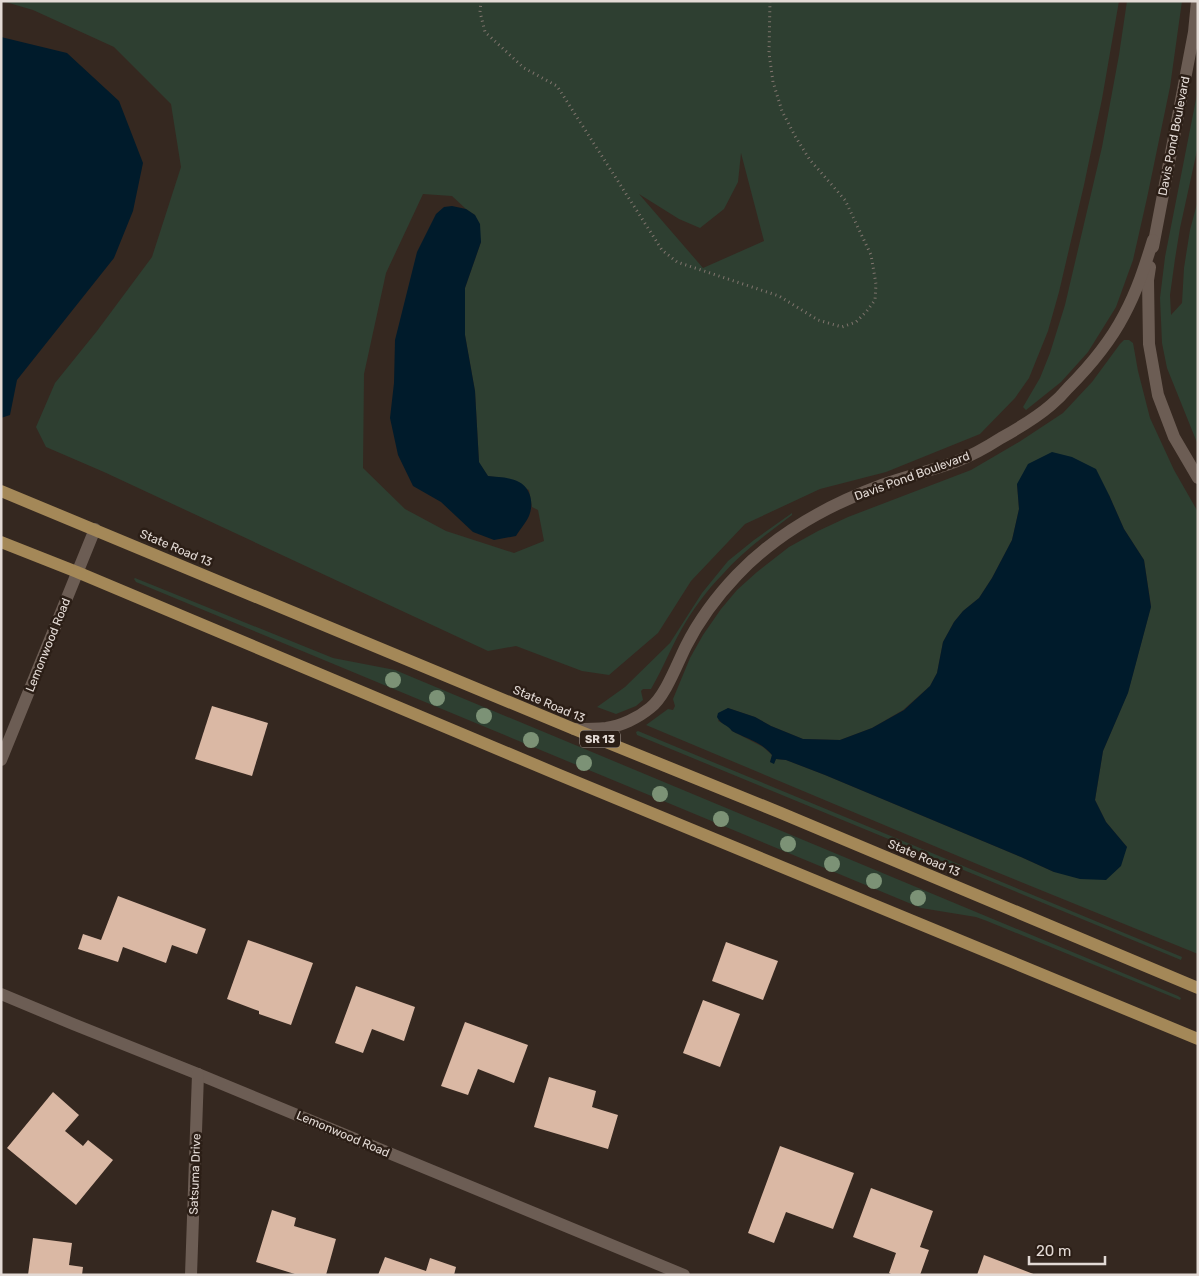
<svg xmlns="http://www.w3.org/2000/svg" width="1199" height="1276" viewBox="0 0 1199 1276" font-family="Rubik,sans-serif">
	<rect width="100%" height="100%" fill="#352820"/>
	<g fill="#2e3f31" fill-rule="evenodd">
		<path d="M2 1H1119L1102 99 1084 185 1059 292 1048 331 1029 378 1015 398 980 434 886 472 820 489 745 524 691 581 658 633 609 675 582 671 516 646 488 651 104 472 46 447 36 427 55 383 97 331 152 257 181 167 171 104 114 47 33 10ZM741 153 764 241 703 268 639 194 679 219 700 228 724 209 738 182ZM423 194 452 196 466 209 475 215 481 242 465 288V335L475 391 479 463 488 476 503 478 529 490 532 507 538 510 544 541 514 553 446 531 405 509 363 468 364 374 386 273Z"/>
		<path d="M1127 1H1182L1170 87 1147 198 1133 260 1116 307 1088 352 1061 382 1026 410 1023 407 1040 378 1050 353 1065 305 1102 147 1119 55Z"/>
		<path d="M1198 89V146L1180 228 1175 259 1170 295 1171 315 1182 303 1184 268 1190 230 1198 200V445L1167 368 1162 343 1160 298 1165 257Z"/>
		<path d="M1124 340H1129L1133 343 1138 371 1150 418 1174 470 1198 512V954L989 869 646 725 668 709 673 710 675 706 673 699 690 658 703 635 721 609 737 590 757 572 789 547 818 531 848 517 971 470 1019 442 1063 413 1092 382 1120 344ZM1017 484 1109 495 1124 529 1144 560 1151 606 1128 692 1103 751 1095 800 1106 822 1127 847 1054 872 1021 857 825 775 786 760 776 759 774 763 770 762 772 755 763 747 732 731 729 726 718 721 728 708 755 717 771 726 803 739 840 740 872 728 903 710 930 686 937 673 943 642 954 622 963 611 979 598 992 578 1012 540 1019 509Z"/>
		<path d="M792 513V515C768 533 742 552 722 575 709 588 697 604 687 620 673 642 664 667 651 689H643L641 691 643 700 636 706 616 714 597 707 625 687 670 643 702 593 728 561 754 540Z"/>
		<path d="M135 578 333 658 395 670 1178 996 1181 998 1180 1000 987 921 976 917 921 908 136 582 134 579Z"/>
		<path d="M638 731 1182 957 1181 960 637 735 636 732Z"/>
	</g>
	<g fill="#001b2b">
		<path d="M1 37 67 53 119 101 143 163 133 211 114 258 17 380 10 415 1 418Z"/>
		<path d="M452 206 466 209 475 215 480 224 481 242 465 288V335L475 391 479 462 488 476C497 477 510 477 519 482 531 488 534 504 529 516 526 523 520 529 516 536L494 540 473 532 441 502 413 486 398 455 390 418 394 383 395 340 417 252 436 214 444 207Z"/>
		<path d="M1052 452 1072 457 1096 469 1109 495 1124 529 1144 560 1151 607 1128 693 1103 751 1095 800 1106 822 1127 847 1121 866 1106 880 1080 879 1054 872 1021 857 825 775 786 760 776 759 774 764 770 762 772 755C763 743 745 738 732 731 728 725 720 724 717 717L718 713 728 708 755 717 771 726 803 739 840 740 872 728 904 710 930 686 937 673 943 642 954 622 963 611 979 598 992 578 1012 540 1019 509 1017 484 1028 464Z"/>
	</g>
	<g fill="#dab8a4">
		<path d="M212 706 268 723 252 776 195 759Z"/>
		<path d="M118 896 206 929 197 954 172 945 166 963 123 947 118 962 78 949 83 934 101 940Z"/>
		<path d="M248 940 313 963 291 1025 259 1014V1011L227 999Z"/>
		<path d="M726 942 778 961 763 1000 712 981Z"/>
		<path d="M356 986 415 1007 404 1041 372 1029 363 1053 335 1043Z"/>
		<path d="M703 1000 740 1014 720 1067 683 1053Z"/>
		<path d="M465 1022 528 1045 514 1083 478 1069 468 1095 441 1086Z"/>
		<path d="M549 1077 596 1091 592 1107 618 1115 608 1149 534 1127Z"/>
		<path d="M53 1092 79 1115 65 1131 83 1146 88 1140 113 1160 76 1205 7 1148Z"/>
		<path d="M780 1146 854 1173 833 1229 786 1212 774 1243 748 1233Z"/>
		<path d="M871 1188 933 1211 920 1247 929 1250 920 1275H893L889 1273 896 1253 853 1237Z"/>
		<path d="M272 1210 296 1218 294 1226 336 1239 326 1275H298L256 1262Z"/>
		<path d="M33 1238 72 1243 69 1265 83 1267 82 1275H28Z"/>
		<path d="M984 1255 1036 1275H977Z"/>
		<path d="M385 1257 426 1271 430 1258 456 1267 454 1275H378Z"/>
	</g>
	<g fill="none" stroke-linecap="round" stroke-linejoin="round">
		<path stroke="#80756e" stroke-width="3" stroke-dasharray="1 4" stroke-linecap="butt" d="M481 1 480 12 485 32 524 68 557 86 662 250 677 262 779 296 818 320 842 327 856 322 866 312 875 300 876 284 871 255 845 200 810 160 795 136 782 111 773 82 769 53 770 1"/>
		<g stroke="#6c5d54" stroke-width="12">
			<path d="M1 760 95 529"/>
			<path d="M1 994 73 1024 198 1074 684 1275"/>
			<path d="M191 1275 198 1074"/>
		</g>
		<g stroke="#6c5d54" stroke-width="12">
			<path d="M1153 247 1194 32 1197 1"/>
			<path d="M1150 267 1148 280 1149 344 1158 395 1174 437 1198 478"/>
			<path d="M574 729C585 729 596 729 606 728 621 726 638 718 650 708 665 697 677 664 686 646 699 620 717 596 737 575 777 533 828 505 882 485 906 476 931 471 955 462 971 456 987 447 1001 438 1019 428 1036 418 1051 405 1057 400 1063 394 1068 388 1090 366 1110 342 1124 315 1137 291 1145 266 1153 240"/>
		</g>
		<g stroke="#a48858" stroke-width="12">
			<path d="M1 491 574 729 781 813 1198 988"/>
			<path d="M1 542 77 572 557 774 1198 1039"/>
		</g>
	</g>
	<g fill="#7c9276">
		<circle cx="393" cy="680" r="8"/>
		<circle cx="437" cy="698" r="8"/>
		<circle cx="484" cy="716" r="8"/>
		<circle cx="531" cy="740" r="8"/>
		<circle cx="584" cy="763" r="8"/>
		<circle cx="660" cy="794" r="8"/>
		<circle cx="721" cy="819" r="8"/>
		<circle cx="788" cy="844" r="8"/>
		<circle cx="832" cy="864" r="8"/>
		<circle cx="874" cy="881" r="8"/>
		<circle cx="918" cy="898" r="8"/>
	</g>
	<g text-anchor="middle" stroke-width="5" stroke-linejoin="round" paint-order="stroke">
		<rect fill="#2b1e16" stroke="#aca29c" stroke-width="1" x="580" y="730.5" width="40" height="17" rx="4"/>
		<g font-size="11" font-weight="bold" fill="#e3dad5">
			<text x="600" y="743">SR 13</text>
		</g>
		<g font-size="12" fill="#e3dad5" stroke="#2b1e16">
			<text transform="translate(1174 136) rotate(-79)" y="4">Davis Pond Boulevard</text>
			<text transform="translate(912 476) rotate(-20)" y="4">Davis Pond Boulevard</text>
			<text transform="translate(176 548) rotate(23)" y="4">State Road 13</text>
			<text transform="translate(48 645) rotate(-68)" y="4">Lemonwood Road</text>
			<text transform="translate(549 704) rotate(23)" y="4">State Road 13</text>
			<text transform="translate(924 858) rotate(23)" y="4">State Road 13</text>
			<text transform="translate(343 1134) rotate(23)" y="4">Lemonwood Road</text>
			<text transform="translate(195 1174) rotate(-88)" y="4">Satsuma Drive</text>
		</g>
	</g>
	<rect width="1199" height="1276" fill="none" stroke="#e3dad5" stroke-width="5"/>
	<path d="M1029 1256v8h76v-8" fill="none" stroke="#e3dad5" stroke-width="2.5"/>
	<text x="1036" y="1256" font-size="15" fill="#e3dad5" stroke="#2b1e16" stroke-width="4" paint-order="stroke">20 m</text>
</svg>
